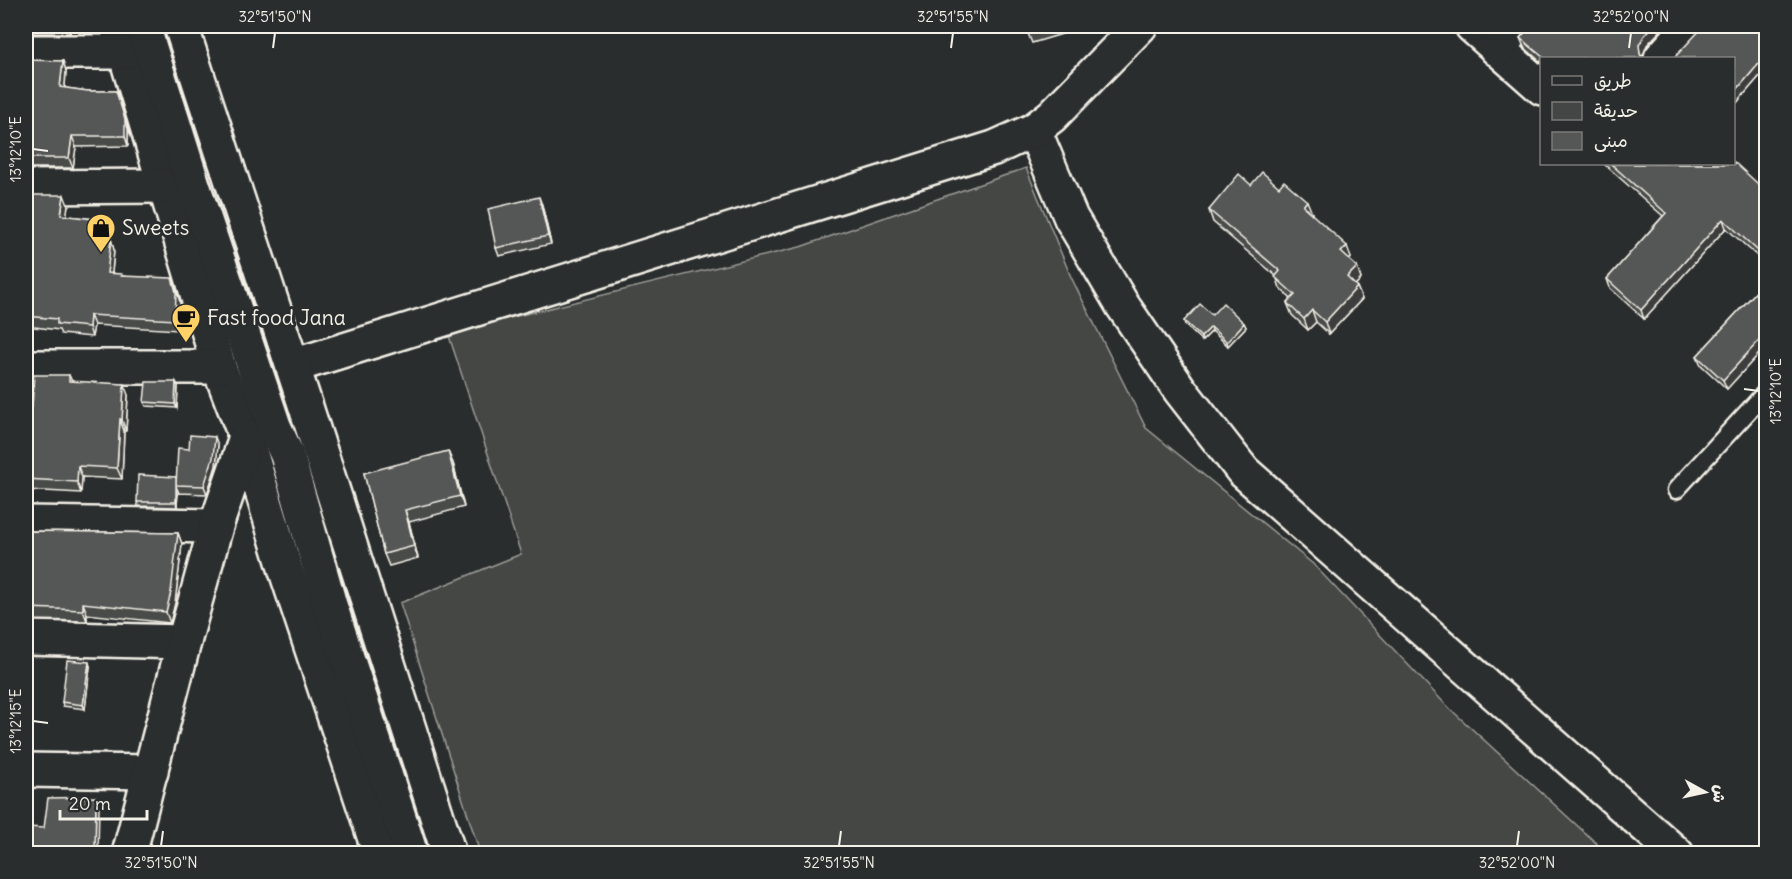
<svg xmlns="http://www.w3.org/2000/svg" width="1792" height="879" viewBox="0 0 1792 879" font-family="Delius,'Playpen Sans Arabic',sans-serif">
	<rect width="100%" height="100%" fill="#2a2d2e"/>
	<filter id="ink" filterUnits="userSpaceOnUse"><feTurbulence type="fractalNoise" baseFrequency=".0167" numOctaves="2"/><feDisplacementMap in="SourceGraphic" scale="12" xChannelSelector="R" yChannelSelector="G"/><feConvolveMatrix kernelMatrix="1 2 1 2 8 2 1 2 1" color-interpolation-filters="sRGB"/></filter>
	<g filter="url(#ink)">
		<path fill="#444645" stroke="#9c9c96" stroke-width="1.5" d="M1026 168 1071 277 1146 428 1313 564 1447 706 1607 853H480L400 603 521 554 448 333 800 247Z"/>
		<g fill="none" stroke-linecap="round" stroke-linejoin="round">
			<g stroke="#f4f1e8" stroke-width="21">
				<path id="lane" d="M1676 490 1766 392"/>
			</g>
			<g stroke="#f4f1e8" stroke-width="38">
				<g id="street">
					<path d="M117 26 219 367 246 438 286 571 380 854"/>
					<path d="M1472 26 1542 88"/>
					<path d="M1497 49 1517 26"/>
					<path d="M26 52H126"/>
					<path d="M1661 58 1690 26"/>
					<path d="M1034 130 1071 218 1123 306 1180 390 1243 471 1677 854"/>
					<path d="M26 187 164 186"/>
					<path d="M293 366 994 148 1034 130 1052 116 1140 26"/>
					<path d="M26 367H219"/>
					<path d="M26 523 216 526"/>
					<path d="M26 638 184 642"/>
					<path d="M26 770 151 772"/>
					<path d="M129 854 184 642 216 526 246 438 250 436"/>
				</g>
			</g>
			<g stroke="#f4f1e8" stroke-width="38">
				<g id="primary">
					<path d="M143 26 193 185 274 426 287 455 330 605 411 854"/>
					<path d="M181 26 306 407 449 854"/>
				</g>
			</g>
			<use href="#lane" stroke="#2a2d2e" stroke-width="16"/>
			<use href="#street" stroke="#2a2d2e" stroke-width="33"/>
			<use href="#primary" stroke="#2a2d2e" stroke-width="33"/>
		</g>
		<g fill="#494b4a" stroke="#f4f1e8" stroke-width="1.5">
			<rect x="26" y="26" width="44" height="7"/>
			<path d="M1025 26H1089L1032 43Z"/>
			<path d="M1529 26H1665L1647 45 1643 55V58H1542V63L1524 47 1520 38 1528 29Z"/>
			<path d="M1767 26V71L1765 70 1734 106V58Z"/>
			<path d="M26 60 63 61 66 71 65 88 88 91H116L128 129V146L76 147 73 168H26Z"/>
			<path d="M1604 164H1734L1767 192V265L1726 228 1644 319 1610 288 1607 279 1663 216Z"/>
			<path d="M1251 185 1279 187 1312 213 1311 214 1351 258 1349 260 1357 267 1361 279 1355 285 1357 287 1362 299 1329 334 1316 322 1308 330 1292 315 1287 303 1291 299 1280 288 1276 276 1213 222 1209 210Z"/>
			<path d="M26 195 68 205 66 216 94 219 98 229 97 238 111 239 114 250 112 273 176 289 180 302 179 330 94 325 92 337 61 334 59 330 26 326Z"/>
			<path d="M542 205 551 244 499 256 496 248Z"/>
			<path d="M1767 280V345L1727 389 1701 365 1697 356Z"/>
			<path d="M1212 315 1244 323 1246 327 1228 346 1212 331 1202 341 1185 325 1184 321Z"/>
			<path d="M69 375 72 381 128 395 126 431H124L122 479 82 477 81 493 26 490V406L32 407Z"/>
			<path d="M176 382 178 386 177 408 146 406 144 402Z"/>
			<path d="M218 445 216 466 207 494 179 493 178 491 177 507 138 506 137 502 176 477 189 449Z"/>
			<path d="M453 463 464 507 409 522 418 558 389 566 384 554 364 473Z"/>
			<path d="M26 531 178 533 182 544 175 603 170 623 87 614V621L26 620Z"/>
			<path d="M90 667 85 709 63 706 62 702Z"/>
		</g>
		<g fill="#3c3d3c" stroke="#f4f1e8" stroke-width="1.5">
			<path d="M67 26H70V33Z"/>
			<path d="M1653 26H1665L1647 45 1643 55V58L1640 54 1639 45 1644 36Z"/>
			<path d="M1762 60 1765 70 1734 106V93Z"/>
			<path d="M63 61 66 71 64 97 60 87Z"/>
			<path d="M116 91 128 129V146L125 136Z"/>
			<path d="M72 136 76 147 73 168 69 158Z"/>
			<path d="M64 195 68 205 65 225 61 215Z"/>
			<path d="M539 197 542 205 551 244 548 236Z"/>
			<path d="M1307 201 1312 213 1307 218 1303 206Z"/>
			<path d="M94 219 98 229 96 248 92 238Z"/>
			<path d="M1723 219 1726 228 1644 319 1641 310Z"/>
			<path d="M111 239 114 250 111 283 107 273Z"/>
			<path d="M1347 246 1351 258 1345 264 1341 252Z"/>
			<path d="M1357 267 1361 279 1351 289 1347 277Z"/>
			<path d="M172 278 180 302 179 330 175 320Z"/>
			<path d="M1357 287 1362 299 1329 334 1325 322Z"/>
			<path d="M1312 310 1316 322 1308 330 1304 319Z"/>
			<path d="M90 315 94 325 92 337 89 327Z"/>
			<path d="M1244 323 1246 327 1228 346 1227 342Z"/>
			<path d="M1211 327 1212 331 1202 341 1201 337Z"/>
			<path d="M1767 332V345L1727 389 1723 380Z"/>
			<path d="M176 382 178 386 177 408 175 404Z"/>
			<path d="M124 384 128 395 126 431 122 420Z"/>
			<path d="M120 419 124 431 122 479 117 468Z"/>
			<path d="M215 437 218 445 216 466 207 494 204 486Z"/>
			<path d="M448 451 453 463 464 507 460 496Z"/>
			<path d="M78 466 82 477 81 493 77 482Z"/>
			<path d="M176 486 178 491 177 507 176 502Z"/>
			<path d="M405 510 409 522 418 558 414 546Z"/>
			<path d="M178 533 182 544 175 603 170 623 166 612Z"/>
			<path d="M83 603 87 614V621L83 610Z"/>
			<path d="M89 662 90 667 85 709 83 705Z"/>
			<path d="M96 797 99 805 98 854H95Z"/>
		</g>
		<g fill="#555756" stroke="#f4f1e8" stroke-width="1.5">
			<path d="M1025 26H1034L1026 28Z"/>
			<path d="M1529 26H1653L1644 36 1639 45 1640 54 1642 58H1544L1520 38 1528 29Z"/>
			<path d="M1702 26H1767V64L1762 60 1734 93V58H1674L1701 29Z"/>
			<path d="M26 60 63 61 60 87 88 91H116L125 119V136H72L69 158H26Z"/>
			<path d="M1734 162 1767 192V259L1723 219 1641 310 1607 279 1666 213 1611 164H1734Z"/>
			<path d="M1262 172 1279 187 1284 181 1307 201 1303 206 1347 246 1341 252 1357 267 1347 277 1357 287 1325 322 1312 310 1304 319 1287 303 1295 295 1275 277 1280 271 1209 210 1239 174 1251 185Z"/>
			<path d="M26 195H64L61 215 94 219 92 238 111 239 107 273 121 274V276L172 278 176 292 175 320 90 315 89 327 57 324V319L26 316Z"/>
			<path d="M539 197 548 236 496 248 488 209Z"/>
			<path d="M1767 280V332L1723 380 1697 356Z"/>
			<path d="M1223 303 1244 323 1227 342 1211 327 1201 337 1184 321 1200 304 1212 315Z"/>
			<path d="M34 375H69V381L124 384 122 420 120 419 117 468 78 466 77 482 26 479V406L32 407Z"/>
			<path d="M146 382H176L175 404 144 402Z"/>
			<path d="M190 435 215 437 213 458 204 486 176 485 178 448 189 449Z"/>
			<path d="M448 451 460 496 405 510 414 546 384 554 364 473Z"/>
			<path d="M138 475 176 477V502H137Z"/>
			<path d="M26 531 178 533 171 592 166 612 83 603V610L26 608Z"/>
			<path d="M67 660 89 662 83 705 62 702Z"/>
			<path d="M96 797 95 854H26V827L44 828 48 798Z"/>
		</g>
	</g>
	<path fill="none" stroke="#f4f1e8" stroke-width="2" d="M273 48 275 33M951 48 953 33M1629 48 1631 33M33 149 48 151M1744 389 1759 391M33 721 48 723M161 846 163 831M839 846 841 831M1517 846 1519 831"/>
	<defs>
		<g id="shop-pin" transform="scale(1.5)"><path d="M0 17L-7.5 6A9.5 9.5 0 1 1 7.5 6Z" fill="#ffd166" stroke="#2a2d2e"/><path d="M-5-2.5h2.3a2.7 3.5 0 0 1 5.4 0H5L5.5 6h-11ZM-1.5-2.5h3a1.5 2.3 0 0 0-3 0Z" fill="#111"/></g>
		<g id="cafe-pin" transform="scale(1.5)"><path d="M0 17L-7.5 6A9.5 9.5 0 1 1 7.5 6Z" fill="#ffd166" stroke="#2a2d2e"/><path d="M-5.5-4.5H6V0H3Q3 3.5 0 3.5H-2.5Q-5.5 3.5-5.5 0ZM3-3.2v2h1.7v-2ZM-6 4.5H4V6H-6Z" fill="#111"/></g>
	</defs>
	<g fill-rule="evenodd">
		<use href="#shop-pin" x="101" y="228"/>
		<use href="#cafe-pin" x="186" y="318"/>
	</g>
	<g text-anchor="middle" stroke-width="6" stroke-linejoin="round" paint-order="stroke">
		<g font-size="21" fill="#f4f1e8" stroke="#2a2d2e" text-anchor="start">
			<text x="122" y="235">Sweets</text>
			<text x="207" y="325">Fast food Jana</text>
		</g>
	</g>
	<rect width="1792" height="879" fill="none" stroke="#2a2d2e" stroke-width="66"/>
	<rect x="1540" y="57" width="195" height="108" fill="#2a2d2e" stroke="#7b7b78" stroke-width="1.5"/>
	<rect x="1552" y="76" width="30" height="9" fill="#2a2d2e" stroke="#7b7b78" stroke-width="1.5"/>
	<text x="1594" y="87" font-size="18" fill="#f4f1e8">طريق</text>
	<rect x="1552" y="102" width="30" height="18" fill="#444645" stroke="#7b7b78" stroke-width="1.5"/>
	<text x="1594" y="117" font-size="18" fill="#f4f1e8">حديقة</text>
	<rect x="1552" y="132" width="30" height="18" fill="#555756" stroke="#7b7b78" stroke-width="1.5"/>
	<text x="1594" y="147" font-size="18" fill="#f4f1e8">مبنى</text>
	<g transform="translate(1705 792) rotate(98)" stroke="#2a2d2e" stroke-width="4.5" paint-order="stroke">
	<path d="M0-4.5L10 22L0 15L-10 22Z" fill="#f4f1e8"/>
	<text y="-9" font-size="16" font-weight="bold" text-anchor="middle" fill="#f4f1e8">ش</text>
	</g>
	<path d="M60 810v9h87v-9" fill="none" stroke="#f4f1e8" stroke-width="3"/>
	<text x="69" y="810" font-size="18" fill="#f4f1e8" stroke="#2a2d2e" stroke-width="4.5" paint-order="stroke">20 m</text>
	<rect x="33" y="33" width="1726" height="813" fill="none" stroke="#f4f1e8" stroke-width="2"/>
	<g font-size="15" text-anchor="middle" fill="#f4f1e8">
		<text x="275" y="22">32°51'50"N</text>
		<text x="953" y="22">32°51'55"N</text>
		<text x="1631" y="22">32°52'00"N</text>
		<text transform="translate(16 149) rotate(-90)" y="5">13°12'10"E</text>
		<text transform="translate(1776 391) rotate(-90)" y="5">13°12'10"E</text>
		<text transform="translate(16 721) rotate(-90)" y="5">13°12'15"E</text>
		<text x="161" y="868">32°51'50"N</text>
		<text x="839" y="868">32°51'55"N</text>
		<text x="1517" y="868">32°52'00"N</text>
	</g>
</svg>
